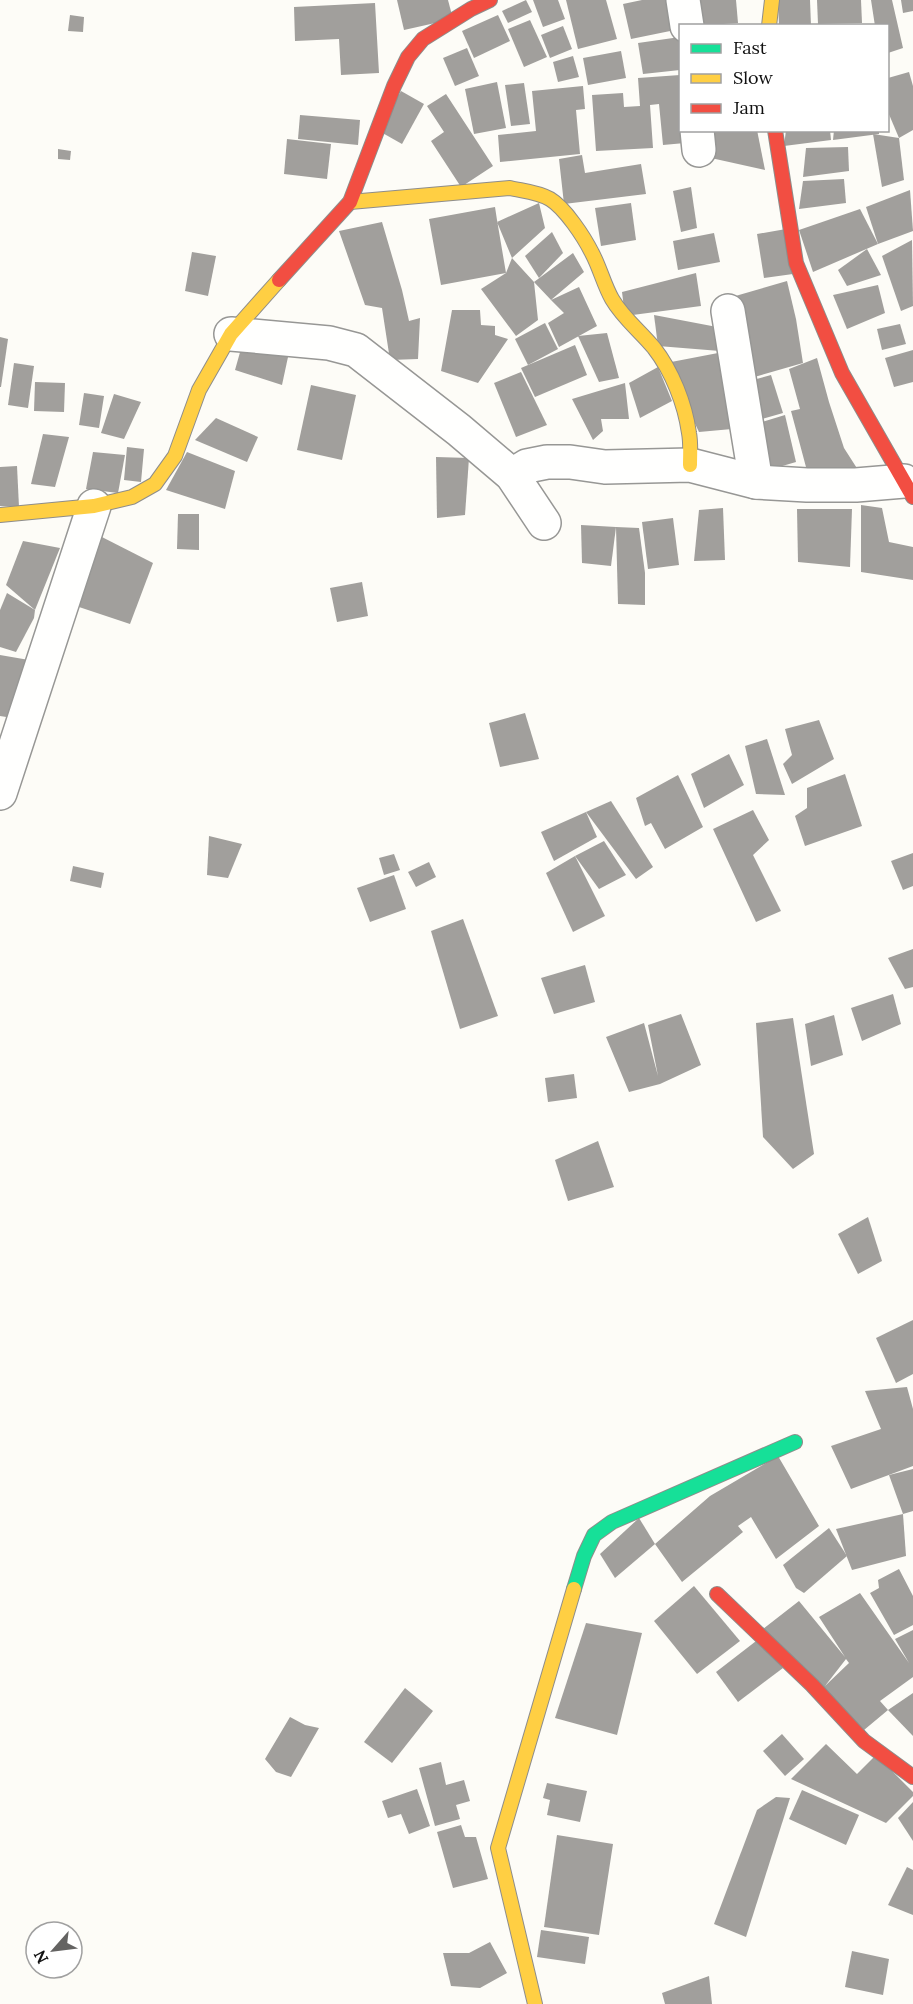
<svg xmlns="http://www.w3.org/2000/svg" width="913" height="2004" viewBox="0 0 913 2004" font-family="Lora,serif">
	<rect width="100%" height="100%" fill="#fdfcf7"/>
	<g fill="#a19f9c" fill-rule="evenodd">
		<path d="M397 0H448L453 19 404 30Z"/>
		<path d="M526 0 532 12 508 23 502 11Z"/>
		<path d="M533 0H558L565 19 543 27Z"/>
		<path d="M566 0H606L617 39 578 49Z"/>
		<path d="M642 0H673L680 29 631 39 623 4Z"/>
		<path d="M691 0H736L738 23 694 26Z"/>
		<path d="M778 0H810L811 26H779Z"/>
		<path d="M817 0H861L862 23 818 24Z"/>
		<path d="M871 0H892L903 48 888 53V26H875Z"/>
		<path d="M901 0H913V11L903 13Z"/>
		<path d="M375 3 379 73 341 75 339 39 295 41 294 7Z"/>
		<path d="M70 15 84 17 83 32 68 31Z"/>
		<path d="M498 15 510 41 474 58 462 31Z"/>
		<path d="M530 20 547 57 524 67 508 29Z"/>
		<path d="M563 26 572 49 550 58 541 35Z"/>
		<path d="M680 37V70L643 74 638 43Z"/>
		<path d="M467 48 479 76 455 86 443 58Z"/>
		<path d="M621 51 626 78 588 85 583 58Z"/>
		<path d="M573 56 579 77 558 82 553 62Z"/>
		<path d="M909 72 913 86V130L899 138 888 112V78Z"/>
		<path d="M680 75V130H684L685 143 663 145 659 104 650 105 653 148 596 151 592 95 623 93 624 107 640 106 638 78Z"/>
		<path d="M497 82 506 128 474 134 465 89Z"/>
		<path d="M524 83 530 124 511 126 505 85Z"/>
		<path d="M583 86 585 109 576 110 580 154 500 162 498 135 536 131 532 91Z"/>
		<path d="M401 91 424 104 402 144 379 131Z"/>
		<path d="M446 94 493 166 461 187 431 141 444 132 427 106Z"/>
		<path d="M300 115 360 120 358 145 298 139Z"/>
		<path d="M707 130H757L765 170 711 158Z"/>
		<path d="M786 130H830L831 140 784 146Z"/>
		<path d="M834 130H879V134L833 140Z"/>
		<path d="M873 134 899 138 904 180 882 187Z"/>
		<path d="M287 139 331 144 327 179 284 174Z"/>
		<path d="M848 147 849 171 803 177 806 148Z"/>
		<path d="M58 149 71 151 70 160 58 159Z"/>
		<path d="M582 155 585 173 641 164 646 194 564 204 559 159Z"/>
		<path d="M844 179 846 203 799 209 803 181Z"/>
		<path d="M691 187 697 228 681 232 673 191Z"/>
		<path d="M910 190 913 231 878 244 866 207Z"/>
		<path d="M539 203 545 228 512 258 534 282 538 320 516 336 481 289 506 273 441 285 429 219 495 207 497 220 506 273 512 258 497 222Z"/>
		<path d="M631 203 636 240 601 246 595 208Z"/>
		<path d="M860 209 878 244 813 272 799 230Z"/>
		<path d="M382 222 402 290 409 321 420 318 418 359 390 360 382 308 365 305 339 231Z"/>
		<path d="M786 229 793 274 764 278 757 234Z"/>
		<path d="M552 232 563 253 539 278 525 256Z"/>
		<path d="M714 233 720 262 678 270 673 241Z"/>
		<path d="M912 240 913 306 901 311 882 256Z"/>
		<path d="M867 249 881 275 847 286 838 270Z"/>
		<path d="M192 252 216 256 208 296 185 291Z"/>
		<path d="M573 253 584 272 551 300 579 287 597 326 559 347 548 323 564 313 551 300 534 282Z"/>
		<path d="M696 273 701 306 625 316 622 292Z"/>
		<path d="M787 281 796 319 803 363 751 378 732 297Z"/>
		<path d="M878 285 885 313 847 329 833 295Z"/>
		<path d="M452 310H480L481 325 495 326V335L508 339 478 383 441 371Z"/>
		<path d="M654 315 717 327 720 351 658 346Z"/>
		<path d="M545 323 558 349 528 365 515 339Z"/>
		<path d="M900 324 906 344 882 350 877 329Z"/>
		<path d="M607 333 619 378 599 382 578 336Z"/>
		<path d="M0 337 8 339 1 387H0Z"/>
		<path d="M244 338 288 357 282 385 235 370Z"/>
		<path d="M575 345 587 375 535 397 521 368Z"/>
		<path d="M913 350V382L894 387 885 358Z"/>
		<path d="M718 353 732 429 699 432 666 363Z"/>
		<path d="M817 358 829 402 844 448 860 473 810 482 791 411 800 409 789 369Z"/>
		<path d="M14 363 34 366 28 408 8 405Z"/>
		<path d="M658 367 672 401 640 418 629 383Z"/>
		<path d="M521 372 547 425 516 437 494 383Z"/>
		<path d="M771 375 783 413 751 422 742 383Z"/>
		<path d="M35 382 65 383 64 412 34 411Z"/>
		<path d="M625 383 629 419H601L603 431 593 440 572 399Z"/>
		<path d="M311 385 356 395 342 460 297 450Z"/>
		<path d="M84 393 104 396 99 428 79 425Z"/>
		<path d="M114 394 141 402 124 439 101 433Z"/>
		<path d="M785 415 796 462 765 471 749 426Z"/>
		<path d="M216 418 258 437 247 462 195 440Z"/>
		<path d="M43 434 69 437 55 487 31 484Z"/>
		<path d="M127 447 144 449 141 482 124 480Z"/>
		<path d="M93 452 125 455 118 493 86 489Z"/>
		<path d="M187 452 235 471 225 509 166 490Z"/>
		<path d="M436 457 469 458 465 515 437 518Z"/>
		<path d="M17 466 19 507 0 506V467Z"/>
		<path d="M861 505 882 508 889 542 913 547V580L861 572Z"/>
		<path d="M723 508 725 560 694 561 699 510Z"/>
		<path d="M797 509H852L850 567 798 562Z"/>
		<path d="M178 514H199V550L177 549Z"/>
		<path d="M673 518 679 565 648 569 642 522Z"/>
		<path d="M581 525 616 527 611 566 582 563Z"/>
		<path d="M616 527 639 528 645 573V605L618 604Z"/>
		<path d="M96 534 153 563 130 624 67 603Z"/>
		<path d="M23 541 60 548 35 610 6 585Z"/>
		<path d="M362 582 368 616 337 622 330 588Z"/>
		<path d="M7 593 35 610 34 618 16 652 0 647V610Z"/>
		<path d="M0 655 29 660 19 719 0 716Z"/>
		<path d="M525 713 539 759 500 767 489 723Z"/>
		<path d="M819 720 834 759 792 784 783 764 792 755 785 729Z"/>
		<path d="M767 739 785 795 756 794 745 746Z"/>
		<path d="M729 754 744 785 704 808 691 774Z"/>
		<path d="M845 774 862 826 805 846 795 816 807 808V788Z"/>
		<path d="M678 775 703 827 665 849 651 823 645 826 636 798Z"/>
		<path d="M611 801 653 867 636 879 586 812Z"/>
		<path d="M753 810 769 840 753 855 781 911 756 922 713 829Z"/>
		<path d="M586 812 597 837 554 861 541 832Z"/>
		<path d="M209 836 242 844 228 878 207 875Z"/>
		<path d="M604 841 626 875 599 889 575 856Z"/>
		<path d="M913 853V886L903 890 891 861Z"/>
		<path d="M394 854 400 870 384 875 379 858Z"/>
		<path d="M575 856 605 916 573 932 546 873Z"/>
		<path d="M429 862 436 877 416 887 408 872Z"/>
		<path d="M73 866 104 873 101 888 70 881Z"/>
		<path d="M394 875 406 909 370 922 357 888Z"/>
		<path d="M463 919 498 1016 460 1029 431 931Z"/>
		<path d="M913 949V987L905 989 888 958Z"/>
		<path d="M585 965 595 1002 554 1014 541 978Z"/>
		<path d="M893 994 901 1024 862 1041 851 1008Z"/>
		<path d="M681 1014 701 1065 660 1084 629 1092 606 1037 644 1023 658 1076 648 1025Z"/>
		<path d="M834 1015 843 1055 811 1066 805 1024Z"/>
		<path d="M793 1018 814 1154 793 1169 763 1137 756 1023Z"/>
		<path d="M574 1074 577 1098 548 1102 545 1078Z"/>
		<path d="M598 1141 614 1187 568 1201 555 1160Z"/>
		<path d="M868 1217 882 1261 858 1274 838 1234Z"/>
		<path d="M913 1320V1374L896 1383 876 1338Z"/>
		<path d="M907 1387 913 1409V1466L851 1489 831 1446 881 1429 865 1391Z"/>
		<path d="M778 1456 819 1526 776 1559 751 1517 738 1526 743 1532 682 1582 655 1544 710 1496Z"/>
		<path d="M913 1469V1511L903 1514 889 1475Z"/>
		<path d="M903 1514 906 1556 852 1570 836 1529Z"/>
		<path d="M639 1518 655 1544 615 1578 600 1554Z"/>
		<path d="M829 1528 847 1556 804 1593 796 1588 783 1565Z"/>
		<path d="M899 1569 913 1596V1625L894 1635 870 1593 879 1588 878 1580Z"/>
		<path d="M694 1586 740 1641 697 1674 654 1621Z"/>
		<path d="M860 1593 909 1663 895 1639 913 1630V1677L880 1701 888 1710 864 1730 763 1629 799 1601 845 1657 819 1617ZM846 1659 849 1663 825 1686Z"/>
		<path d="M586 1623 642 1633 617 1735 555 1718Z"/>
		<path d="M760 1638 783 1668 738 1702 716 1672Z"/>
		<path d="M405 1688 433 1711 392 1763 364 1742Z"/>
		<path d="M913 1693V1736L888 1710Z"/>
		<path d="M290 1717 305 1725 319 1728 291 1777 276 1772 265 1759Z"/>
		<path d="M782 1734 804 1759 785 1776 763 1751Z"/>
		<path d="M826 1744 857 1774 876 1755 913 1792V1796L886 1823 791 1779Z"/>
		<path d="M441 1762 446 1785 464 1780 470 1801 456 1805 460 1819 435 1826 419 1768Z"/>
		<path d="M547 1783 587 1791 580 1822 547 1815 550 1800 543 1798Z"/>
		<path d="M417 1789 430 1826 409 1834 401 1814 388 1818 382 1801Z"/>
		<path d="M802 1790 859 1815 846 1845 789 1819Z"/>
		<path d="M776 1797 790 1798 746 1937 714 1924 757 1810Z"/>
		<path d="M913 1802V1841L898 1818Z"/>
		<path d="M461 1825 465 1837H476L488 1879 453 1888 437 1832Z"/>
		<path d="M557 1835 613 1844 599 1935 544 1927Z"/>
		<path d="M907 1867 913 1870V1915L888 1905Z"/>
		<path d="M541 1930 589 1937 585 1964 537 1957Z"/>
		<path d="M490 1942 507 1973 480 1988 451 1986 443 1953H469Z"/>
		<path d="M852 1951 889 1959 883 1995 845 1987Z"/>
		<path d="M709 1976 712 2004H665L662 1993Z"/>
	</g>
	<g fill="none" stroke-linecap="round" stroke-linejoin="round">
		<g stroke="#979795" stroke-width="36">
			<g id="street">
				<path d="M683 0 687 26"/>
				<path d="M697 130 699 150"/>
				<path d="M728 311 756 482"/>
				<path d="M231 334 329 343 356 350 459 430 512 475 544 523"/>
				<path d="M512 475 527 466 547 462H570L605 467 690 465 756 482 807 485H856L904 481"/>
				<path d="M0 793 94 506"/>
			</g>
		</g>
		<g stroke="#8e8d8b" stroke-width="16">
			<path id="fast" d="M574 1589 584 1556 594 1535 612 1522 795 1442"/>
		</g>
		<g stroke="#8e8d8b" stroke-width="16">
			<g id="slow">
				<path d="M769 26 772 0"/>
				<path d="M350 202 510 188C523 191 538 192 550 199 565 208 584 237 592 253 600 268 604 285 612 299 623 318 640 331 654 348 672 371 685 404 689 433 691 443 690 455 690 465"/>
				<path d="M0 515 94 506 132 497 155 484 175 456 199 390 231 334 279 280"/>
				<path d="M535 2004 498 1848 574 1589"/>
			</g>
		</g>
		<g stroke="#8e8d8b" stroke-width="16">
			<g id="jam">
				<path d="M775 130 796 263 842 373 913 497"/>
				<path d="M279 280 350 202 394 86 408 57 423 39 471 9 490 0"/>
				<path d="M717 1594 812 1685 864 1741 913 1777"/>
			</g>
		</g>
		<use href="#street" stroke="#fffffe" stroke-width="33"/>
		<use href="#fast" stroke="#16e098" stroke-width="14"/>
		<use href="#slow" stroke="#ffcf43" stroke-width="14"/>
		<use href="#jam" stroke="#f24e42" stroke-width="14"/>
	</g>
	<rect x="679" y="24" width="210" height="108" fill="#ffffff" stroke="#a0a0a0" stroke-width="1.5"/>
	<rect x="691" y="44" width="30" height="9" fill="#16e098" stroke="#a0a0a0" stroke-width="1.5"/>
	<text x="733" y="54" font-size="18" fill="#111111">Fast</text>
	<rect x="691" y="74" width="30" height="9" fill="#ffcf43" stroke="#a0a0a0" stroke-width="1.5"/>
	<text x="733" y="84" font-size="18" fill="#111111">Slow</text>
	<rect x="691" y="104" width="30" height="9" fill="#f24e42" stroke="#a0a0a0" stroke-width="1.5"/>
	<text x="733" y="114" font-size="18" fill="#111111">Jam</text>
	<g transform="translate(54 1950) rotate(242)"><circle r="28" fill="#ffffff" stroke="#a0a0a0" stroke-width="1.5"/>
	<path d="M0-4.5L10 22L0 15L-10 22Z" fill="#646362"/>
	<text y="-9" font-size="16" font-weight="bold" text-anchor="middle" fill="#111111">N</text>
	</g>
</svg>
